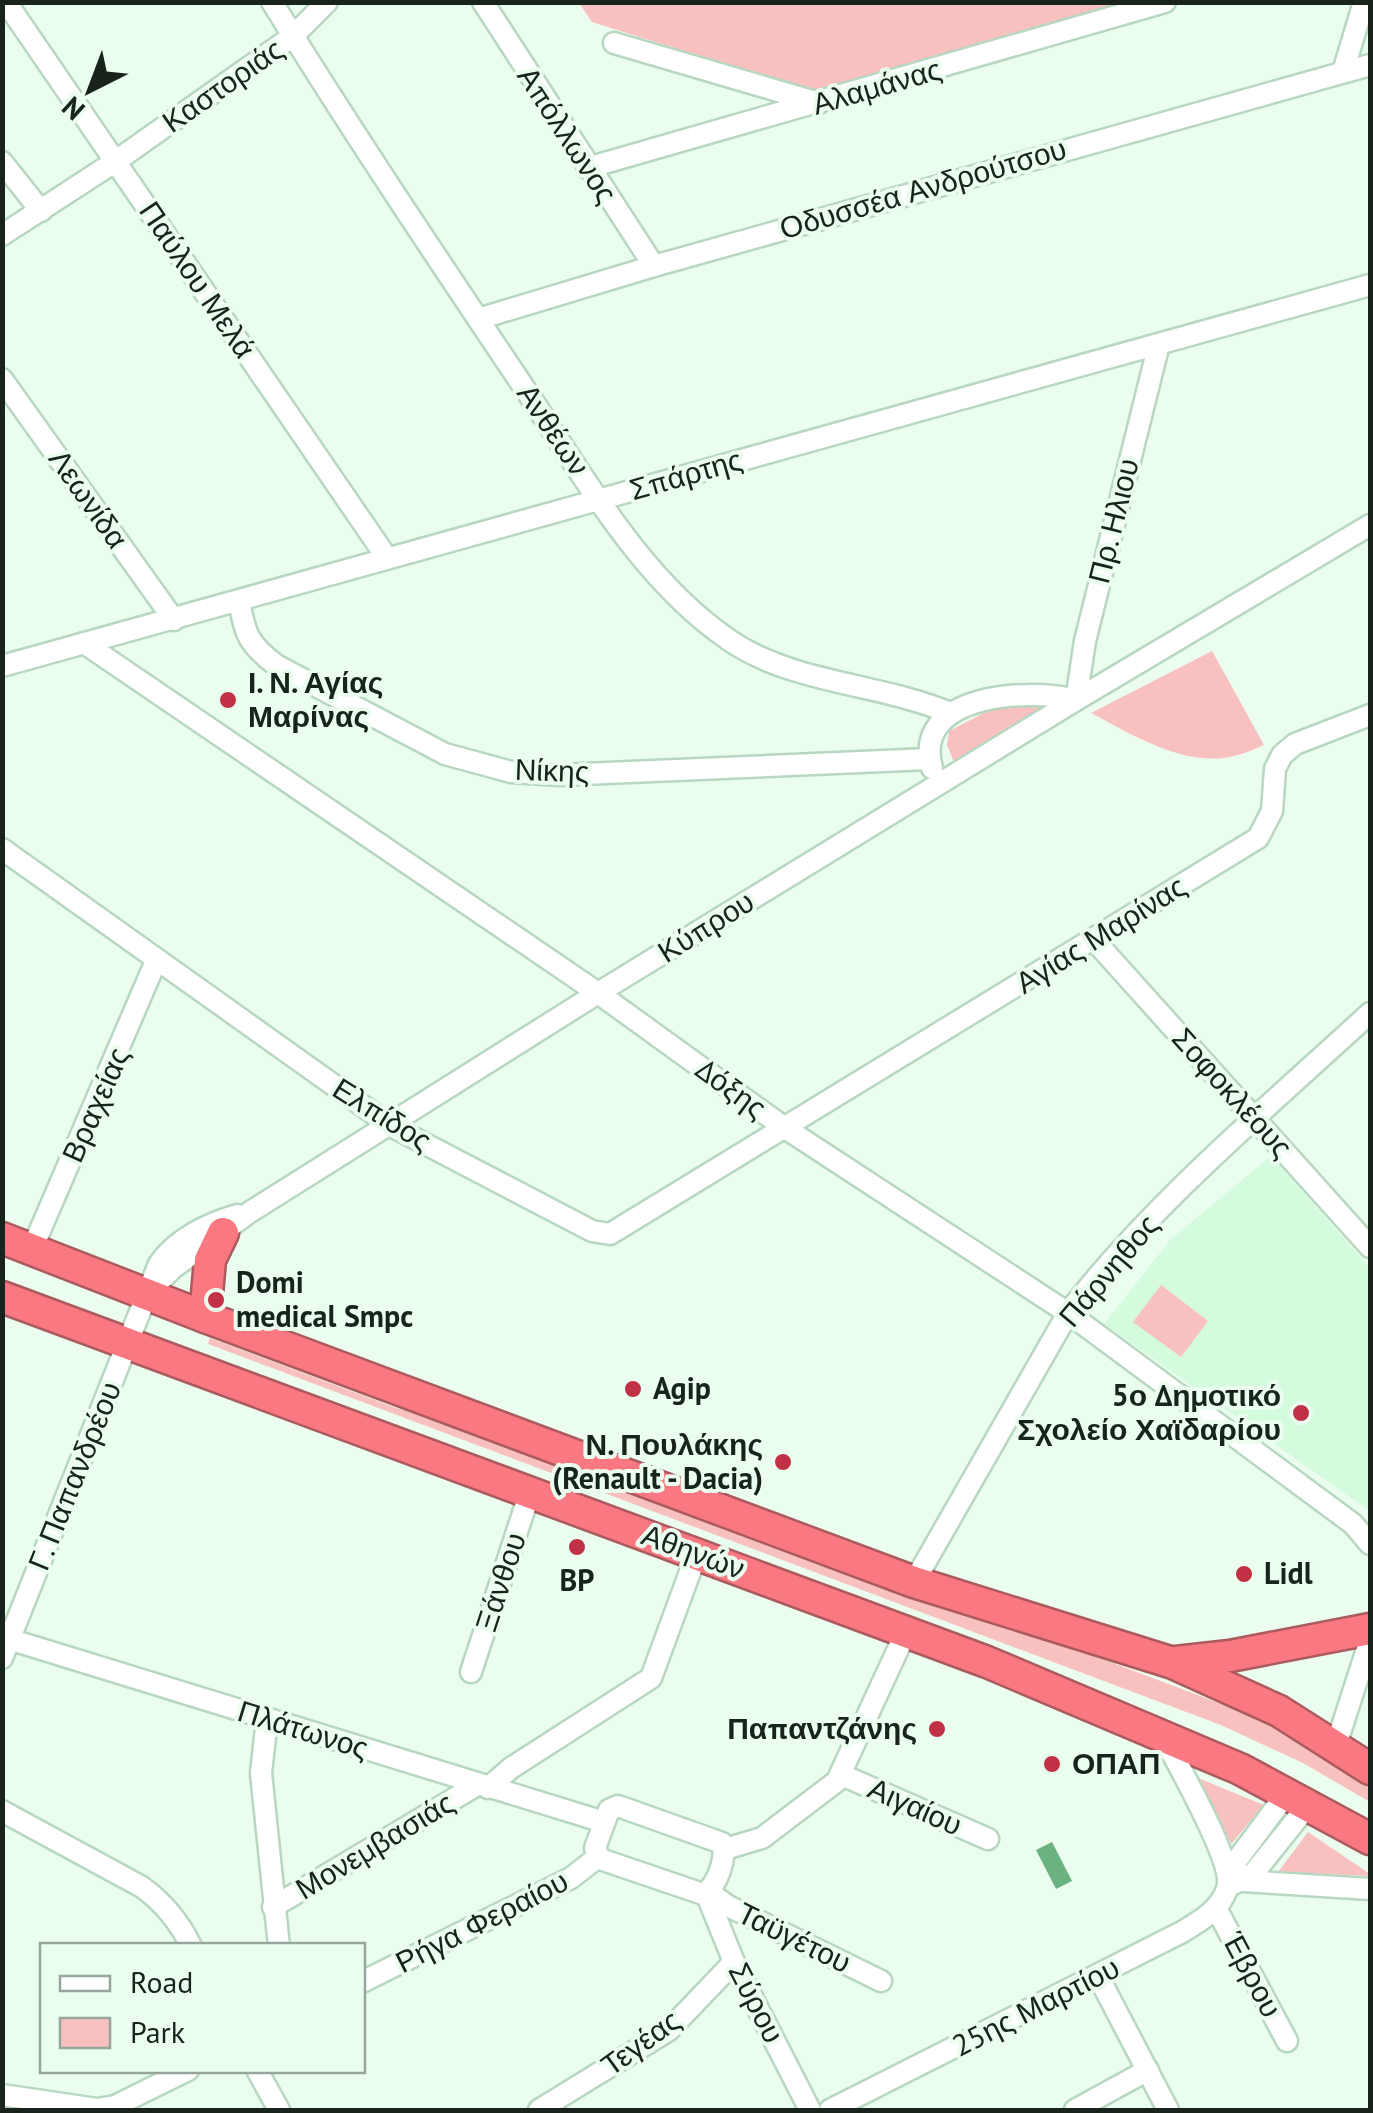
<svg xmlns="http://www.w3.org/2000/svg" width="1373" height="2113" viewBox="0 0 1373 2113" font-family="'PT Sans',sans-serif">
	<rect width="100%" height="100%" fill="#eafdef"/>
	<path fill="#d4fbdd" d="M1271 1156 1370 1268V1511L1104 1324 1171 1239Z"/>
	<g fill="#f9c0c0">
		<path d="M1118 2 1120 9 814 92 592 22 579 3Z"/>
		<path d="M1212 651 1264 745C1254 749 1244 754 1234 756 1185 768 1133 735 1091 713Z"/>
		<path d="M1009 700 1037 702 1044 714 957 769 947 745 949 731Z"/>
		<path d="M1161 1285 1208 1321 1181 1357 1133 1322Z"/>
		<path d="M210 1338 396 1408 532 1444 1288 1729 1370 1786V1802L1303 1763 1221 1725 208 1344Z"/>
		<path d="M1193 1776 1264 1805 1231 1844V1843Z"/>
		<path d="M1308 1832 1370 1874V1876L1278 1872Z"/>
	</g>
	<path fill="#6ab380" d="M1052 1842 1072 1881 1056 1889 1036 1850Z"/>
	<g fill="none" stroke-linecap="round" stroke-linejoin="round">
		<g stroke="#b8d7c0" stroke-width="25">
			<g id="minor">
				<path d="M6 2 387 558"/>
				<path d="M272 2C353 133 439 261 525 389 584 476 640 579 729 640 793 684 879 683 950 713"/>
				<path d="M483 2 654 266"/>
				<path d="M614 43 819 103"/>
				<path d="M1343 72 1364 2"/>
				<path d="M2 162 41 211"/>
				<path d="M587 168 1165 2"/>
				<path d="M2 235 116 161 293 36 327 2"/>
				<path d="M478 319 654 266 1370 65"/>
				<path d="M2 379 174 620"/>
				<path d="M239 601C245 634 248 644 276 665L445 754 511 772 560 775 929 759"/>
				<path d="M84 643 598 993 785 1128 1068 1313 1353 1524 1370 1544"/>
				<path d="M2 666 1370 285"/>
				<path d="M1076 700 1085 641 1159 344"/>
				<path d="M932 768C911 693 1031 688 1076 700"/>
				<path d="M2 849 391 1126 592 1231 610 1234 1258 838 1272 811 1275 769 1282 755 1295 744 1370 715"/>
				<path d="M1094 940 1370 1247"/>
				<path d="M32 1249 156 961"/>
				<path d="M146 1294 173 1268 250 1212 598 993 1076 700 1370 525"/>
				<path d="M914 1582 1068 1313C1155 1201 1266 1109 1370 1013"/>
				<path d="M2 1637 604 1822"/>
				<path d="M2 1658 159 1264C176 1239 209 1223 237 1215"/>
				<path d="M471 1672 530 1492"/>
				<path d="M267 1719 261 1773 279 1946"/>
				<path d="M1336 1745 1370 1640"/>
				<path d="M842 1775 988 1839"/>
				<path d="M488 1788 511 1768 651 1678 697 1553"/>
				<path d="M1287 1793 1237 1860 1229 1886 1253 1874 1309 1804"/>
				<path d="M618 1806 722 1843C727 1858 717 1887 703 1894L600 1859 595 1848 609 1810Z"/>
				<path d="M2 1811 142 1887C164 1903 179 1921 191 1946"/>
				<path d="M725 1849 762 1838 837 1781 906 1632"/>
				<path d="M1243 1881 1370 1889"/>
				<path d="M709 1892 728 1906 881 1981"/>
				<path d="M706 1893 734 1962 810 2110"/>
				<path d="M273 1907 477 1785"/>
				<path d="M1216 1908 1287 2041"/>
				<path d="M1098 1976 1168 2110"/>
				<path d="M362 1982 571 1878 598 1857"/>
				<path d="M257 2070 279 2110"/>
				<path d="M2 2095 97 2109 115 2106 188 2070"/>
				<path d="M539 2110 669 2030 734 1962"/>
				<path d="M830 2110 1182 1932C1200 1921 1220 1910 1227 1889 1236 1864 1177 1764 1163 1736"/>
				<path d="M1075 2110 1148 2070"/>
			</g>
		</g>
		<g stroke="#ab5a5d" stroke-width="35">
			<g id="highway">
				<path d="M2 1238 205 1317 914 1582 1173 1663 1279 1711 1370 1769"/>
				<path d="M2 1297 987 1662 1240 1769 1370 1839"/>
				<path d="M205 1317 210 1260 223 1233"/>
				<path d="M1176 1662 1230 1656 1370 1629"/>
			</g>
		</g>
		<use href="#minor" stroke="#fff" stroke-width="20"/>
		<use href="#highway" stroke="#fa7881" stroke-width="30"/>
	</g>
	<g fill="#c13045" stroke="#eafdef" stroke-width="4">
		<circle cx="228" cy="700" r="10"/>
		<circle cx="216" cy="1300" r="10"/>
		<circle cx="633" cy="1389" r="10"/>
		<circle cx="1301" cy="1413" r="10"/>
		<circle cx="783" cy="1462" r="10"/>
		<circle cx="577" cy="1547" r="10"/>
		<circle cx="1244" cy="1574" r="10"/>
		<circle cx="937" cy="1729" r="10"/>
		<circle cx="1052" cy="1764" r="10"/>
	</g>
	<g text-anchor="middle" stroke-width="8" stroke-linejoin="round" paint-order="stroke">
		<g font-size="30" fill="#18231b" stroke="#eafdef">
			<text transform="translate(223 86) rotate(-35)" y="10">Καστοριάς</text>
			<text transform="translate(877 87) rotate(-16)" y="10">Αλαμάνας</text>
			<text transform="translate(567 135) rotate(57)" y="10">Απόλλωνος</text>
			<text transform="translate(923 189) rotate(-16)" y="10">Οδυσσέα Ανδρούτσου</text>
			<text transform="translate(197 280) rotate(56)" y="10">Παύλου Μελά</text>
			<text transform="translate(553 430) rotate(56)" y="10">Ανθέων</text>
			<text transform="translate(686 475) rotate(-16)" y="10">Σπάρτης</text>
			<text transform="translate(88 499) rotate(55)" y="10">Λεωνίδα</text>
			<text transform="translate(1114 521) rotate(-76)" y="10">Πρ. Ηλιου</text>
			<text transform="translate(552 771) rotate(2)" y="10">Νίκης</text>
			<text transform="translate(706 927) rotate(-32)" y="10">Κύπρου</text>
			<text transform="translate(1101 935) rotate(-32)" y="10">Αγίας Μαρίνας</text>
			<text transform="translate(731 1089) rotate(36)" y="10">Δόξης</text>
			<text transform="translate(1232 1093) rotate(48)" y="10">Σοφοκλέους</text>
			<text transform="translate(96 1105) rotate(-66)" y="10">Βραχείας</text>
			<text transform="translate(382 1115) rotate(32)" y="10">Ελπίδος</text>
			<text transform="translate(1109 1271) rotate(-50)" y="10">Πάρνηθος</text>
			<text transform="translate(75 1476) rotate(-68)" y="10">Γ. Παπανδρέου</text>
			<text transform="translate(693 1552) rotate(20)" y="10">Αθηνών</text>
			<text transform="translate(501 1582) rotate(-72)" y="10">Ξάνθου</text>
			<text transform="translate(303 1730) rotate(17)" y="10">Πλάτωνος</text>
			<text transform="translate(915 1807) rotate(24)" y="10">Αιγαίου</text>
			<text transform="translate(375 1846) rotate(-31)" y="10">Μονεμβασιάς</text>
			<text transform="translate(482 1922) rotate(-27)" y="10">Ρήγα Φεραίου</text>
			<text transform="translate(794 1938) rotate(26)" y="10">Ταϋγέτου</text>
			<text transform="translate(1252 1975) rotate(62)" y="10">Έβρου</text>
			<text transform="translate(756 2003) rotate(63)" y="10">Σύρου</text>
			<text transform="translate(1036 2007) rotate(-27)" y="10">25ης Μαρτίου</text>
			<text transform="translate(641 2043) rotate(-36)" y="10">Τεγέας</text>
		</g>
		<g font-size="30" font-weight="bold" fill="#18231b" stroke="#eafdef" text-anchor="start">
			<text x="248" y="693">Ι. Ν. Αγίας<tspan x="248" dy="34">Μαρίνας</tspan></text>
			<text x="236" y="1293">Domi<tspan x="236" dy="34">medical Smpc</tspan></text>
			<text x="653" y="1399">Agip</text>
			<text x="1281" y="1406" text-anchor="end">5ο Δημοτικό<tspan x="1281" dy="34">Σχολείο Χαϊδαρίου</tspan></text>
			<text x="763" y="1455" text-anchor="end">Ν. Πουλάκης<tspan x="763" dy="34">(Renault - Dacia)</tspan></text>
			<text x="1264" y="1584">Lidl</text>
			<text x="577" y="1591" text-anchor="middle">BP</text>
			<text x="917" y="1739" text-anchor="end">Παπαντζάνης</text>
			<text x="1072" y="1774">ΟΠΑΠ</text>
		</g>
	</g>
	<rect width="1373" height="2113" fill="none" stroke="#18231b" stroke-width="10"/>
	<rect x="40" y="1943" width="325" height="130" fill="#eafdef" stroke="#96a69a" stroke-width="2.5"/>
	<rect x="60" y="1976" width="50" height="15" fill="#ffffff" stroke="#96a69a" stroke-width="2.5"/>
	<text x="130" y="1993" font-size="30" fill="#18231b">Road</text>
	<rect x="60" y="2018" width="50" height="30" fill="#f9c0c0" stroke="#96a69a" stroke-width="2.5"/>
	<text x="130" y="2043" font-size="30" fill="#18231b">Park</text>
	<g transform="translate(90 90) rotate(222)" stroke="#eafdef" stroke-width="8" paint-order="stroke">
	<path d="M0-8L18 38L0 25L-18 38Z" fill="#18231b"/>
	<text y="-15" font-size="28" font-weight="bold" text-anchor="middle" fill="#18231b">N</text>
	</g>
</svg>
